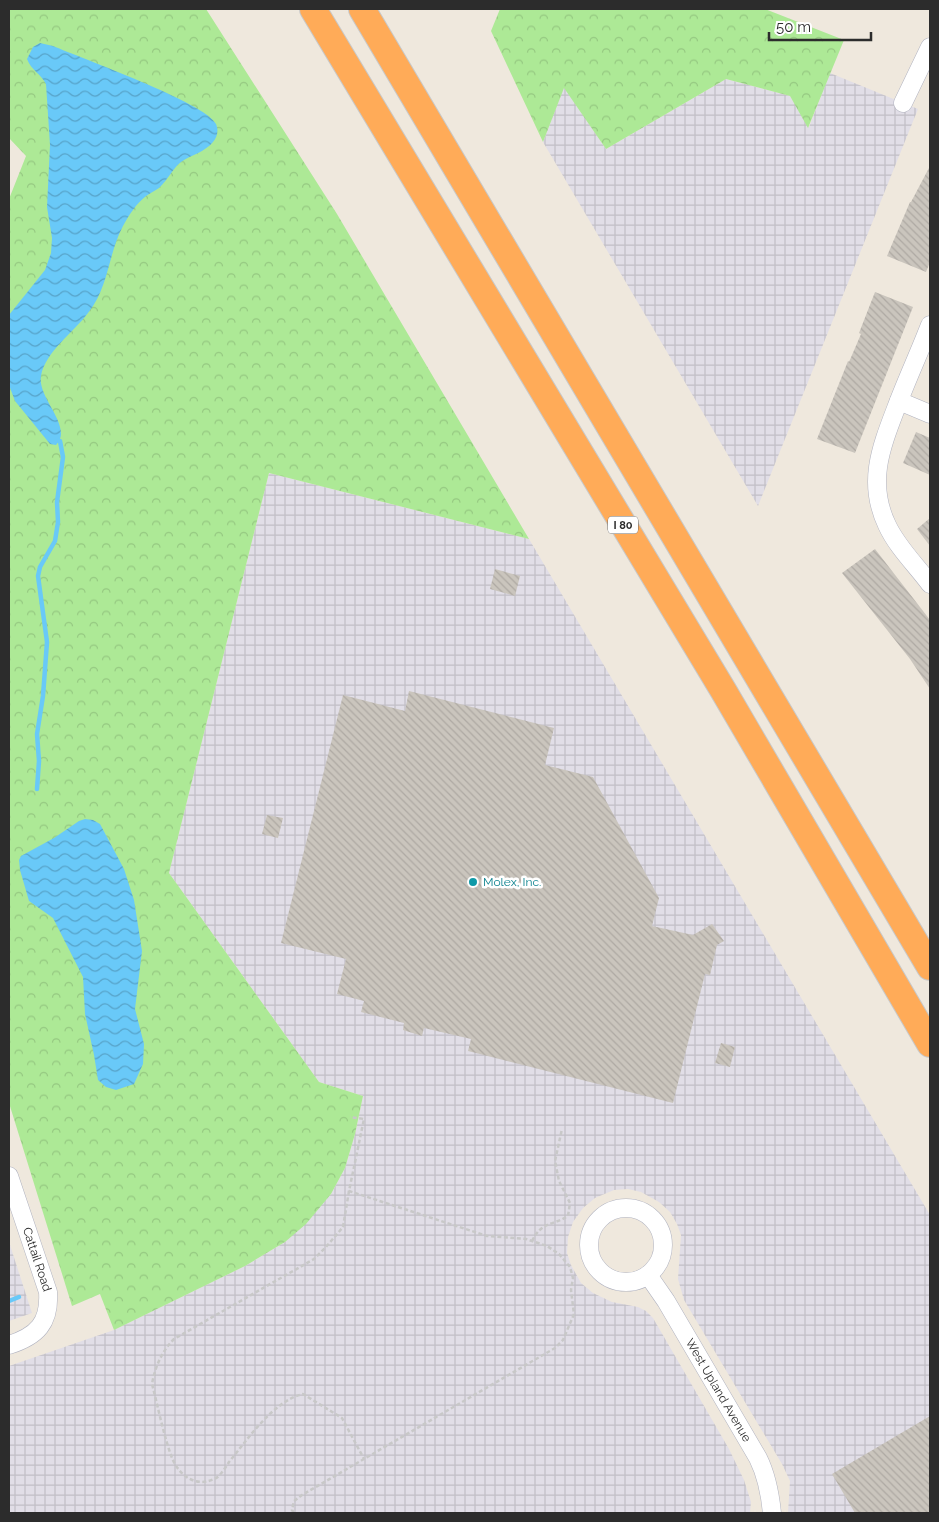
<svg xmlns="http://www.w3.org/2000/svg" width="939" height="1522" viewBox="0 0 939 1522" font-family="Raleway,sans-serif">
	<defs>
		<pattern id="industrial-grid" width="8" height="8" patternUnits="userSpaceOnUse" patternTransform="scale(1.25)"><rect width="8" height="8" fill="#e1dee7"/><path d="M0 4h8M4 0v8" fill="none" stroke="#c1bfc6"/></pattern>
		<pattern id="park-crowns" width="20" height="18" patternUnits="userSpaceOnUse" patternTransform="scale(1.25)"><rect width="20" height="18" fill="#ade996"/><path d="M2 6a3 3 0 1 1 6 0M12 15a3 3 0 1 1 6 0" fill="none" stroke="#95c881"/></pattern>
		<pattern id="water-waves" width="16" height="10" patternUnits="userSpaceOnUse" patternTransform="scale(1.25)"><rect width="16" height="10" fill="#69c9f8"/><path d="M0 5q4-4 8 0t8 0" fill="none" stroke="#57a3c9"/></pattern>
		<pattern id="building-back-hatch" width="6" height="6" patternUnits="userSpaceOnUse" patternTransform="scale(1.25)"><rect width="6" height="6" fill="#cac5bd"/><path d="M-1 5l2 2M0 0l6 6M5-1l2 2" fill="none" stroke="#aea9a3"/></pattern>
	</defs>
	<rect width="100%" height="100%" fill="#efe8dd"/>
	<g fill="url(#industrial-grid)">
		<path d="M830 73 918 109 758 506 543 142 564 87 606 149 726 79 790 96 809 127Z"/>
		<path d="M269 473 529 539 930 1215V1513H788L790 1481 782 1464 684 1300 678 1279 681 1235 677 1224 670 1212 659 1202 641 1192 628 1189 614 1190 595 1198 583 1208 573 1222 568 1237 567 1253 571 1265 581 1283 593 1293 612 1302 638 1307 646 1311 653 1318 729 1449 744 1480 751 1502 750 1513H9V1366L114 1330 245 1266 285 1242 331 1194 345 1168 355 1134 363 1096 319 1082 169 873Z"/>
		<path d="M9 1242 32 1313 9 1321Z"/>
	</g>
	<g fill="url(#park-crowns)">
		<path d="M9 9H206L337 214 529 539 269 473 169 873 319 1082 363 1096 355 1134 345 1168 331 1194 306 1224 285 1242 245 1266 114 1330 100 1294 72 1306 9 1103V199L26 156 9 138Z"/>
		<path d="M500 9H765L844 40 808 128 790 96 726 79 606 149 564 88 543 142 491 31Z"/>
	</g>
	<g fill="url(#water-waves)">
		<path d="M40 43 53 46C81 58 206 103 216 124 219 131 217 137 213 142 205 152 191 155 181 162 172 169 168 180 159 188 155 191 150 193 146 196 136 204 129 215 123 226 108 254 109 287 88 313 74 332 45 352 41 376 37 398 74 427 56 445L50 444 15 401 9 385V315L45 270 51 253 52 238 47 207 50 145 46 84C41 74 31 70 27 59L33 47Z"/>
		<path d="M85 819 93 820 100 824 124 869 134 900 142 951 135 1009 144 1044 143 1064 134 1084 116 1090 106 1087 98 1080 94 1055 85 1014 83 977 53 918 29 901 20 870 19 860 21 856 54 838 79 821Z"/>
	</g>
	<g fill="none" stroke-linecap="round" stroke-linejoin="round">
		<g stroke="#69c9f8" stroke-width="4.5">
			<path d="M37 789 39 761 37 734 43 696 47 642 38 576 40 567 55 541 58 522 57 502 63 457 60 441"/>
			<path d="M9 1301 19 1297"/>
		</g>
	</g>
	<g fill="url(#building-back-hatch)">
		<path d="M930 166V262L926 272 887 256 910 202H911Z"/>
		<path d="M875 292 913 307 855 453 817 439 848 361 849 362 861 334 859 333Z"/>
		<path d="M916 432 930 438V475L903 463Z"/>
		<path d="M930 518V546L917 529Z"/>
		<path d="M875 549 930 620V689L910 659 842 573Z"/>
		<path d="M495 569 520 576 515 596 490 589Z"/>
		<path d="M409 691 554 728 545 765 593 777 659 898 652 926 693 935 712 924 724 941 717 945 710 975 705 974 673 1103 468 1051 471 1039 424 1028 422 1036 403 1030 404 1023 361 1012 364 1001 337 994 346 959 281 943 343 695 405 711Z"/>
		<path d="M267 815 283 818 278 838 262 834Z"/>
		<path d="M721 1043 735 1047 730 1067 715 1063Z"/>
		<path d="M930 1416V1513H855L832 1474Z"/>
	</g>
	<g fill="none" stroke-linecap="round" stroke-linejoin="round">
		<g stroke="#b1b3c0" stroke-width="19">
			<g id="minor">
				<path d="M903 103 930 47"/>
				<path d="M930 325C920 351 908 377 898 403 882 445 866 481 887 525 897 547 916 565 930 584"/>
				<path d="M899 401 930 414"/>
				<path id="s1" d="M9 1176 48 1292C50 1323 37 1336 9 1345"/>
				<circle cx="626" cy="1245" r="37"/>
				<path id="s2" d="M648 1275 666 1301 758 1458C767 1476 770 1493 772 1513"/>
			</g>
		</g>
		<g stroke="#c8c8c8" stroke-width="28">
			<g id="highway">
				<path d="M313 9 723 690 930 1044"/>
				<path d="M362 9 930 967"/>
			</g>
		</g>
		<g stroke="#c8c8c8" stroke-width="2.5" stroke-dasharray="4 2.5" stroke-linecap="butt">
			<path d="M349 1191 343 1227 326 1247 314 1259 174 1339C162 1351 155 1367 152 1384 158 1407 164 1437 172 1458 179 1475 195 1488 214 1479 220 1477 225 1468 229 1462 248 1439 273 1401 303 1394L342 1418 364 1459"/>
			<path d="M532 1241C542 1221 552 1226 568 1216L570 1203 559 1181 555 1161 562 1129"/>
			<path d="M294 1513 292 1510 294 1501 302 1495 555 1348 563 1340 574 1314 571 1290 573 1278 570 1267 559 1254 547 1246 526 1239 487 1236 349 1191 364 1119 350 1117"/>
		</g>
		<use href="#minor" stroke="#fff" stroke-width="18"/>
		<use href="#highway" stroke="#ffab58" stroke-width="26"/>
	</g>
	<circle fill="#0f9aa8" stroke="#fff" stroke-width="2" cx="473" cy="882" r="5"/>
	<g text-anchor="middle" stroke-width="5" stroke-linejoin="round" paint-order="stroke">
		<rect fill="#fff" stroke="#6b6b6b" stroke-width="1" x="608" y="516.5" width="30" height="17" rx="4"/>
		<g font-size="11" font-weight="bold" fill="#2c2c2c">
			<text x="623" y="529">I 80</text>
		</g>
		<g font-size="12" fill="#0d838f" stroke="#fff" text-anchor="start">
			<text x="483" y="886">Molex, Inc.</text>
		</g>
		<g font-size="12" fill="#2c2c2c" stroke="#fff">
			<text dy="4" stroke="none"><textPath href="#s1" startOffset="88">Cattail Road</textPath></text>
			<text dy="4" stroke="none"><textPath href="#s2" startOffset="135">West Upland Avenue</textPath></text>
		</g>
	</g>
	<rect width="939" height="1522" fill="none" stroke="#2c2c2c" stroke-width="20"/>
	<path d="M769 32v8h102v-8" fill="none" stroke="#2c2c2c" stroke-width="2.5"/>
	<text x="776" y="32" font-size="15" fill="#2c2c2c" stroke="#ffffff" stroke-width="4" paint-order="stroke">50 m</text>
</svg>
